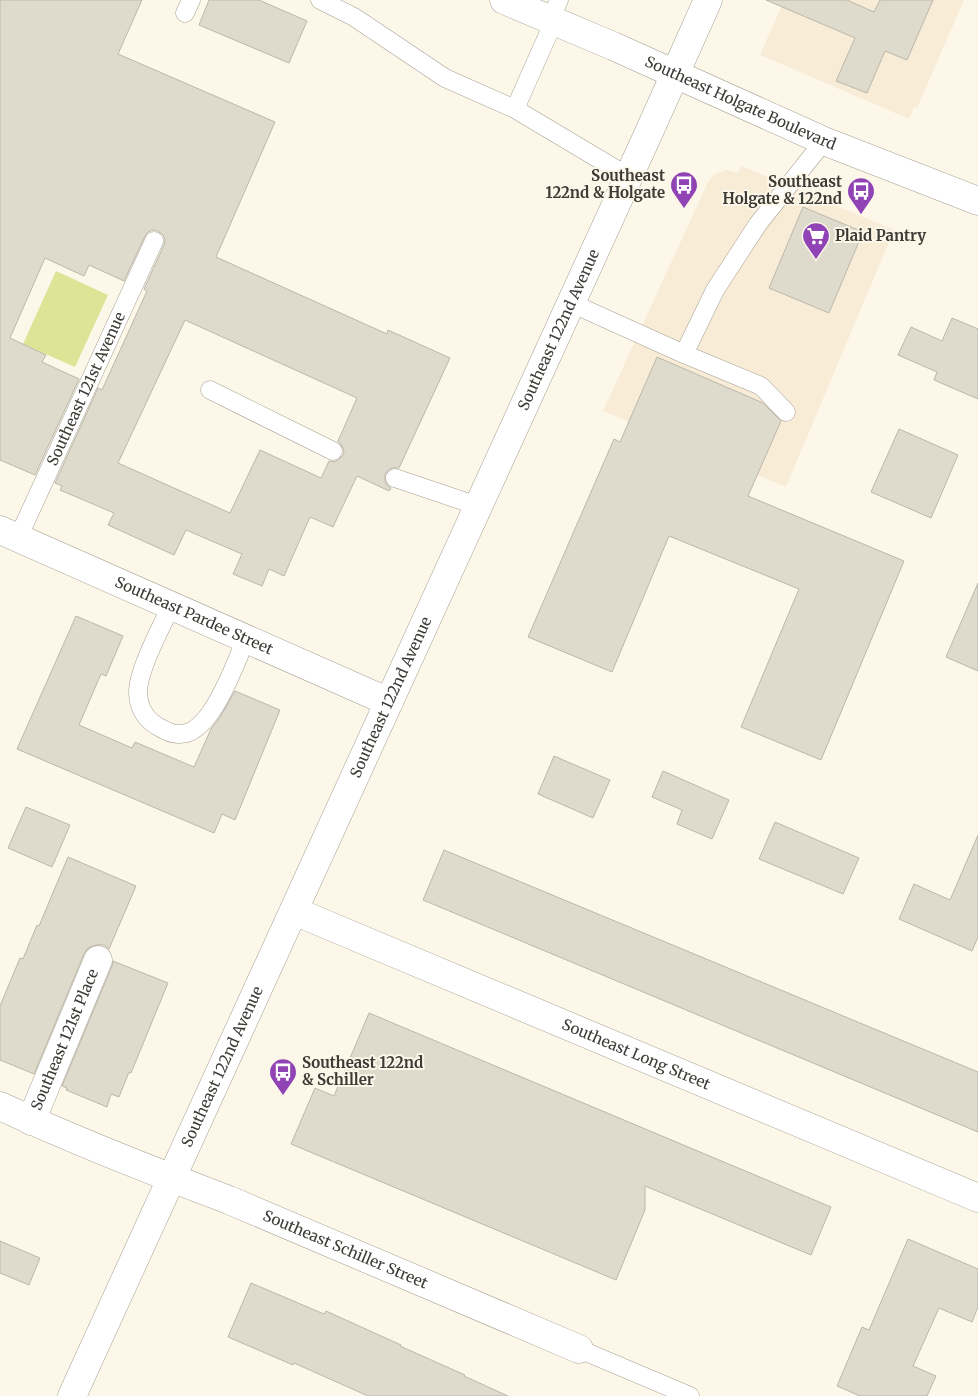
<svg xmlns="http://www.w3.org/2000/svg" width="978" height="1396" viewBox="0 0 978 1396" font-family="Merriweather,serif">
	<rect width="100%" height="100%" fill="#fcf7e9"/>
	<g fill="#f8ecd7">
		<path d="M784 0H964L917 108 914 107 909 119 760 55Z"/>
		<path d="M741 166 894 230 786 487 603 411 708 182 715 174 726 170 738 173Z"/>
	</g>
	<path fill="#dee496" d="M56 271 108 295 75 367 23 344Z"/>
	<g fill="#dedacc" stroke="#bbb7aa" fill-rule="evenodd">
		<path d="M0 0H142L118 54 275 122 216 257 387 334 388 330 450 358 399 468H392L388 470 385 474V481L387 485 391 488 389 491 357 476 333 527 310 517 284 576 269 569 262 586 233 574 242 554 186 530 174 555 108 525 114 513 60 490 62 486 55 483 98 388 102 390 147 291 144 289 164 245 165 240 163 235 158 231 153 230 148 232 145 236 124 281 89 265 84 276 45 258 10 338 46 355 42 362 79 379 35 475 0 460ZM185 320 357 398 338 441 342 446 344 451 343 455 338 460 334 462 329 461 321 478 260 450 230 513 118 463Z"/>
		<path d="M209 0H259L307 21 289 63 199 25Z"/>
		<path d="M766 0H847L874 12 880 0H933L907 60 885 51 867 93 836 81 855 38Z"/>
		<path d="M803 207 863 232 829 313 769 288Z"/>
		<path d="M952 318 978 329V399L934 380 937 372 898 355 911 327 942 341Z"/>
		<path d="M657 357 763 403 781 421 748 496 904 561 821 760 741 727 799 589 669 536 612 672 528 637 614 439 620 442Z"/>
		<path d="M899 429 958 455 931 518 871 492Z"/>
		<path d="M978 583V671L946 657Z"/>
		<path d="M76 616 123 636 106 676 101 674 79 725 132 748 135 742 194 767 211 729 220 717 235 691 280 710 235 820 222 814 214 833 17 749Z"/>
		<path d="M554 756 610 780 593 818 538 794Z"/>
		<path d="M663 771 729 800 712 839 677 824 682 810 652 797Z"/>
		<path d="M26 807 70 825 52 867 8 848Z"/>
		<path d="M775 822 859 858 843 894 759 859Z"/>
		<path d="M978 835V937L972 951 899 919 914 884 950 900Z"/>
		<path d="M444 850 978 1072V1132L423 900Z"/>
		<path d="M68 857 136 886 109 949 104 945H96L88 948 84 954 34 1074 0 1060V1006L20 958 23 959 37 925 39 926Z"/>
		<path d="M113 961 168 983 131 1073 129 1072 119 1097 111 1094 107 1107 66 1090 67 1088 62 1086 112 966Z"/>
		<path d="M369 1013 831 1207 811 1255 645 1186V1210L616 1280 291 1144 315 1088 334 1096Z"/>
		<path d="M908 1239 978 1269V1307L972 1322 939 1308 913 1366 936 1376 927 1396H860L837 1386 862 1327 869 1330Z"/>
		<path d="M0 1241 40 1258 29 1285 0 1273Z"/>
		<path d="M251 1283 324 1314 326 1311 401 1345 400 1346 465 1375 464 1376 508 1396H368L294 1363 293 1365 228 1337Z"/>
	</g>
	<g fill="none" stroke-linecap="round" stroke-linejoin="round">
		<g stroke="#a4a093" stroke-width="19">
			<g id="lane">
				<path d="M320 0 354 17 445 78 515 109 629 177"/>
				<path d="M185 13 191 0"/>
				<path d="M550 20 559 0"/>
				<path d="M515 109 554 21"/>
				<path d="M571 303 684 354 761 386 786 412"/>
				<path d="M684 354 715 290 758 224 824 141"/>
				<path d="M210 390 333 451"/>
				<path d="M395 478 478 506"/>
				<path id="s1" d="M18 538 154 241"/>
				<path d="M171 606C161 628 139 668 138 691 138 707 144 718 157 726 164 730 171 734 178 734 211 737 235 663 246 639"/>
				<path d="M579 1349 690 1396"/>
			</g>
		</g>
		<g stroke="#a4a093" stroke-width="29">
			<g id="street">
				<path id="s2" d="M0 530 389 702"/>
				<path id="s3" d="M294 911 978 1198"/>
				<path id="s4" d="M0 1106C75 1141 152 1171 229 1200L579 1349"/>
				<path id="s5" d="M31 1121 98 960"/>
			</g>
		</g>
		<g stroke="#a4a093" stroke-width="29">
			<g id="secondary">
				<path id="s6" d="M504 0 613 46 824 141 978 201"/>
				<path id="s7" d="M72 1396 650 130 708 0"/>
			</g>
		</g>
		<use href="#lane" stroke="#fff" stroke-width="18"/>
		<use href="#street" stroke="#fff" stroke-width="28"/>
		<use href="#secondary" stroke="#fff" stroke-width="28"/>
	</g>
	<defs>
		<g id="bus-pin" transform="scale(1.4375)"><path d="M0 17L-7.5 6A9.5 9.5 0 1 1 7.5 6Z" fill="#9043b4" stroke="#fcf7e9"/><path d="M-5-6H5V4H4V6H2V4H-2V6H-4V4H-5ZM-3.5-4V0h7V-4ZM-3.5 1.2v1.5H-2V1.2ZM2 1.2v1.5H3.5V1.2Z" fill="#fff"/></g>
		<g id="supermarket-pin" transform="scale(1.4375)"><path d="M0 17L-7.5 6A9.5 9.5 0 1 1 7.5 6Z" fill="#9043b4" stroke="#fcf7e9"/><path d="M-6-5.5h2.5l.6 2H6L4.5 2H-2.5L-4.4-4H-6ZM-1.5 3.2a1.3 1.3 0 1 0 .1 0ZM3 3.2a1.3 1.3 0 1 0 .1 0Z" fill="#fff"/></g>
	</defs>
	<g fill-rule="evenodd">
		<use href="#bus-pin" x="684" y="185"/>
		<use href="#bus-pin" x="861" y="191"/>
		<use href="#supermarket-pin" x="816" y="236"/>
		<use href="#bus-pin" x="283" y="1072"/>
	</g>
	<g text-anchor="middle" stroke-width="4" stroke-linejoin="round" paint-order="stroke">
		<g font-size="15" fill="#3d3b36" stroke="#fcf7e9">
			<text dy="5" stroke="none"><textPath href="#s6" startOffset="258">Southeast Holgate Boulevard</textPath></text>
			<text dy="5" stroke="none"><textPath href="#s7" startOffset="1172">Southeast 122nd Avenue</textPath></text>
			<text dy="5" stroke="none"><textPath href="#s1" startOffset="164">Southeast 121st Avenue</textPath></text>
			<text dy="5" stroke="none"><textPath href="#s2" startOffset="212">Southeast Pardee Street</textPath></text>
			<text dy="5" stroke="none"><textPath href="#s7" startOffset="768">Southeast 122nd Avenue</textPath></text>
			<text dy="5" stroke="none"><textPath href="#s5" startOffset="88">Southeast 121st Place</textPath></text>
			<text dy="5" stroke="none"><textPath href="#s3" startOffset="371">Southeast Long Street</textPath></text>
			<text dy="5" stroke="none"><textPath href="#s7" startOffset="362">Southeast 122nd Avenue</textPath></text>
			<text dy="5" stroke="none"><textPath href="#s4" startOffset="374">Southeast Schiller Street</textPath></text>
		</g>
		<g font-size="15" font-weight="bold" fill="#3d3b36" stroke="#fcf7e9" text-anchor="end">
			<text x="665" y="181">Southeast<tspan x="665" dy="17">122nd &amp; Holgate</tspan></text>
			<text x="842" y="187">Southeast<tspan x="842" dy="17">Holgate &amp; 122nd</tspan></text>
			<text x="835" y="241" text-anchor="start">Plaid Pantry</text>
			<text x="302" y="1068" text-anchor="start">Southeast 122nd<tspan x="302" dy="17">&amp; Schiller</tspan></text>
		</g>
	</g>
</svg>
